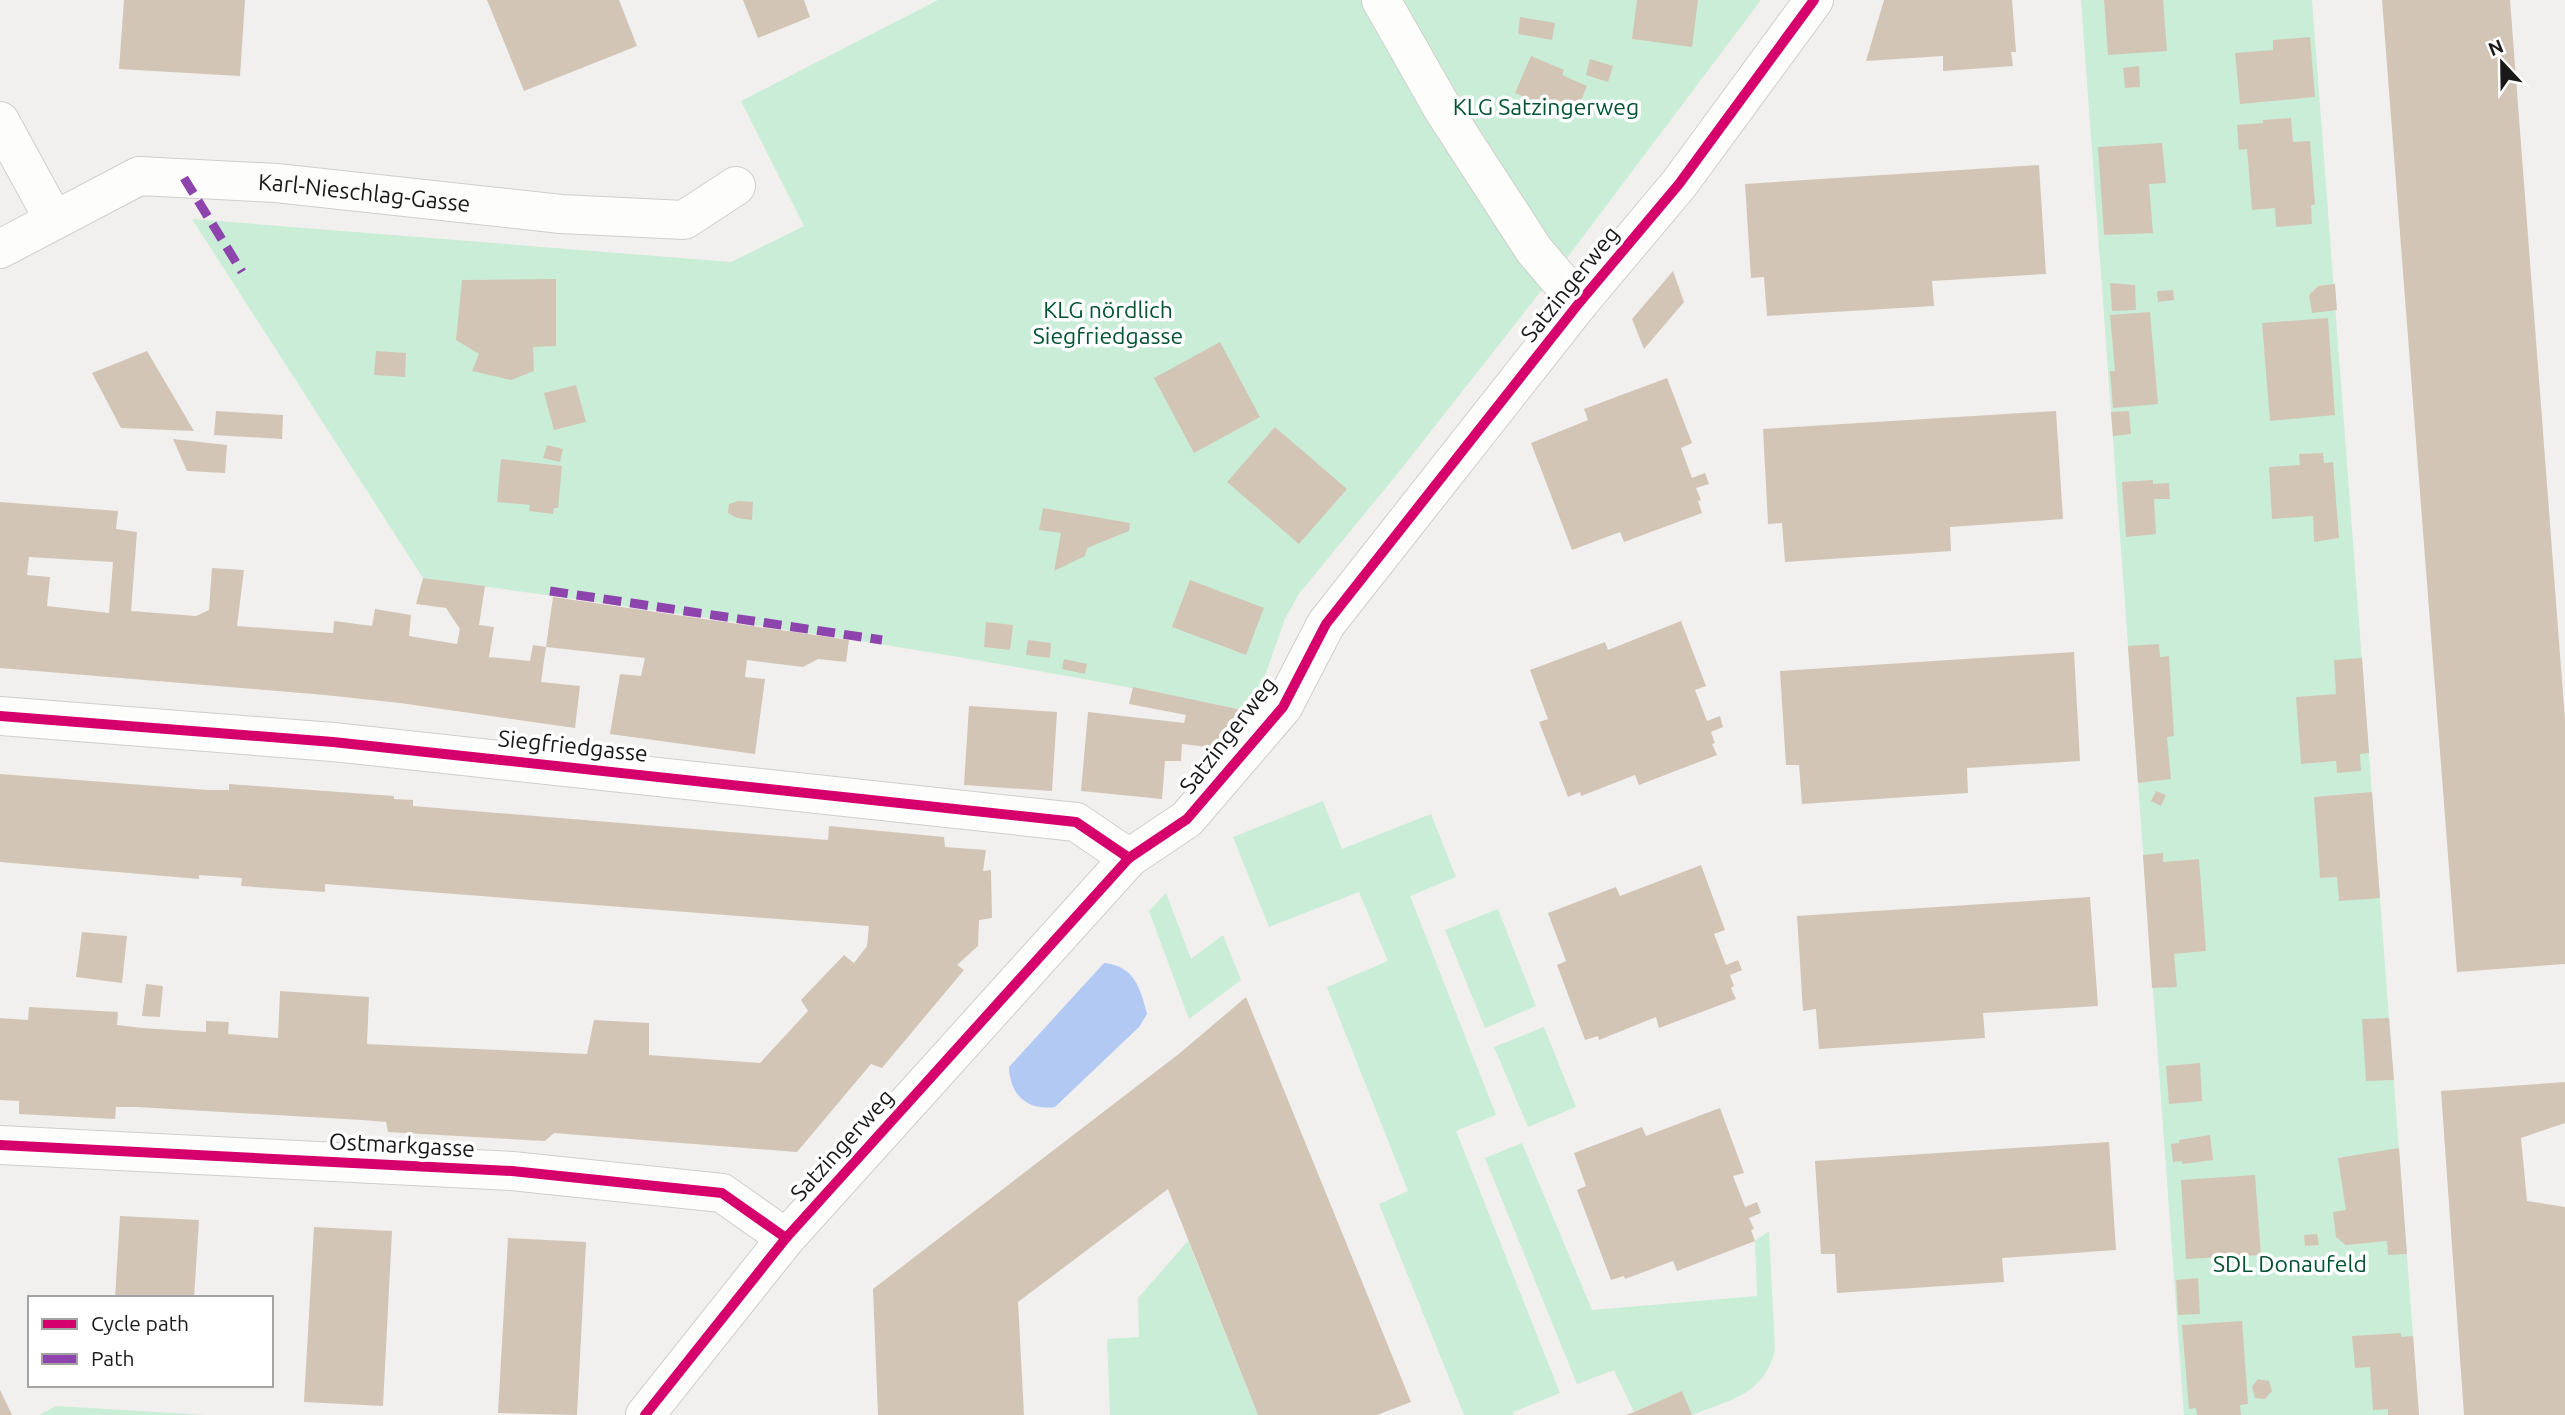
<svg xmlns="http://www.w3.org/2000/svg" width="2565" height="1415" viewBox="0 0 2565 1415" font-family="Ubuntu,sans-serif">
	<rect width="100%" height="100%" fill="#f1f0ee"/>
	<g fill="#caedd7">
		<path d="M938 0H1761L1567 258 1398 473 1298 595 1285 619 1263 681 1247 711C975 654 699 616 423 578L192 219 731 262 804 226 741 101Z"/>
		<path d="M2081 0H2312L2419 1415H2184Z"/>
		<path d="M1323 801 1342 849 1431 814 1456 877 1410 896 1496 1115 1456 1131 1560 1393 1513 1412 1514 1415H1464L1379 1204 1408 1191 1327 987 1388 961 1359 892 1269 927 1233 837Z"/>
		<path d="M1166 893 1191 959 1223 935 1241 980 1189 1019 1149 911Z"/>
		<path d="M1498 909 1536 1006 1485 1028 1445 930Z"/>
		<path d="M1544 1027 1576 1107 1528 1127 1494 1047Z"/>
		<path d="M1522 1143 1592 1310 1757 1296 1755 1241 1769 1231 1775 1350C1764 1395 1730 1400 1692 1415L1682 1391 1634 1412 1614 1370 1577 1384 1485 1158Z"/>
		<path d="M1188 1241 1258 1415H1110L1107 1339 1139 1337 1138 1298Z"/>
		<path d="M56 1406 205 1415H39Z"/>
	</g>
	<path fill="#b2c9f4" d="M1104 963C1134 966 1140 987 1147 1014L1139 1027 1055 1107C1027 1111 1010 1095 1009 1067Z"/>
	<g fill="#d3c5b6" fill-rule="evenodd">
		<path d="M124 0H245L240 76 119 69Z"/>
		<path d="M487 0H619L637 46 524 91Z"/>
		<path d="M743 0H804L810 17 758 38Z"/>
		<path d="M1637 0H1698L1692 47 1632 39Z"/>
		<path d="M1884 0H2012L2016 52H2011L2013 66 1943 71V56L1866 61Z"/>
		<path d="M2104 0H2163L2167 51 2108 55Z"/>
		<path d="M2382 0H2510L2565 720V964L2457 972Z"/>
		<path d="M1520 17 1555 23 1552 40 1518 34Z"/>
		<path d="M2310 37 2315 97 2240 104 2235 53 2273 50V40Z"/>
		<path d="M1531 56 1564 70 1562 75 1587 86 1573 121 1548 110 1549 107 1515 93Z"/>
		<path d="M1590 59 1613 66 1608 82 1586 75Z"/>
		<path d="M2139 66 2140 87 2125 88 2123 68Z"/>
		<path d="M2291 118 2293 142 2310 141 2315 205H2311L2312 224 2276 227 2275 208 2252 210 2247 149 2239 150 2237 125 2263 123V120Z"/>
		<path d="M2162 143 2166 183 2149 184 2153 233 2104 235 2098 147Z"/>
		<path d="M2039 165 2046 274 1932 281 1934 306 1767 316 1764 277 1751 278 1745 184Z"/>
		<path d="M1673 271 1684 302 1644 349 1632 319Z"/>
		<path d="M556 279V346L533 347 534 371 511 380 472 371 479 354 456 340 462 280Z"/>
		<path d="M2110 283 2135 285 2136 310 2112 311Z"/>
		<path d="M2335 284 2337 310 2312 313 2309 295 2318 286Z"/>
		<path d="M2173 290 2174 300 2158 302 2157 291Z"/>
		<path d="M2150 312 2158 404 2113 408 2110 371H2115L2110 315Z"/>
		<path d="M2328 318 2335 415 2270 421 2262 323Z"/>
		<path d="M1220 342 1260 417 1194 453 1154 378Z"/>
		<path d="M147 351 194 431 121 428 92 373Z"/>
		<path d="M376 351 406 353 405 377 374 375Z"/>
		<path d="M1667 378 1692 443 1681 448 1692 478 1705 473 1709 484 1696 488 1701 500 1698 501 1702 513 1624 542 1620 532 1572 550 1531 443 1588 420 1584 409Z"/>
		<path d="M576 385 586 422 554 430 544 393Z"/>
		<path d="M216 411 283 415 282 439 214 435Z"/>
		<path d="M2056 411 2063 519 1950 527 1951 551 1785 562 1782 523 1768 524 1763 429Z"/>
		<path d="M2129 411 2131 434 2113 436 2111 412Z"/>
		<path d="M1275 427 1347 489 1299 544 1227 482Z"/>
		<path d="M173 439 227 445 225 473 187 471Z"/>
		<path d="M547 445 563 449 560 462 543 458Z"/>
		<path d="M2323 453 2324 463 2333 462 2339 538 2314 542 2313 516 2272 519 2269 467 2300 465 2299 454Z"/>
		<path d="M501 459 562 466 558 508H554L553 514 529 511 530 505 497 502Z"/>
		<path d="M2153 480V484L2169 483 2170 499H2154L2156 534 2126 537 2122 482Z"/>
		<path d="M738 501 753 502 752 520 737 518 728 513 729 504Z"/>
		<path d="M0 502 118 511 116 529 137 532 131 611 196 616 209 610 212 568 244 570 237 626 333 633 334 621 372 626 375 609 411 615 409 636 457 644 460 629 446 608 416 604 423 578 485 586 479 625 494 627 489 657 530 661 533 645 546 647 541 682 580 686 575 728 400 703 325 695 0 668ZM29 557 113 562 109 613 47 606 50 577 27 575Z"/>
		<path d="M1043 508 1130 523 1129 531 1087 548 1085 556 1054 571 1061 533 1039 530Z"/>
		<path d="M1190 580 1264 608 1246 655 1172 627Z"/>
		<path d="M553 597 849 640 846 662 818 659 803 667 747 660 745 677 765 679 755 754 610 734 620 674 641 676 645 658 546 647Z"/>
		<path d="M1681 621 1706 686 1695 690 1707 721 1720 716 1723 727 1711 732 1715 743 1712 744 1717 755 1639 785 1635 775 1581 796 1580 792 1568 797 1539 722 1548 719 1530 670 1605 642 1608 650Z"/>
		<path d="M986 622 1013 625 1010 650 984 647Z"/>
		<path d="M1028 640 1051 643 1050 658 1026 655Z"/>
		<path d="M2159 644 2160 657 2169 656 2174 736 2167 737 2171 779 2138 783 2128 646Z"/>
		<path d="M2074 652 2080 761 1967 768 1968 793 1802 804 1799 765H1786L1780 671Z"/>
		<path d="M2362 658 2369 753 2360 754 2361 771 2337 773 2336 761 2301 764 2296 697 2336 694 2334 660Z"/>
		<path d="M1064 659 1087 664 1085 674 1062 669Z"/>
		<path d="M1133 687 1247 711 1216 748 1182 744 1181 761H1165L1162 799 1081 791 1088 712 1184 723 1186 715 1129 704Z"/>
		<path d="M969 706 1057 712 1052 791 964 785Z"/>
		<path d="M0 774 208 790H229V784L394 796V799L413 800V806L828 840 829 826 944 837 945 847 986 850 983 871 991 870 992 918 979 920 978 946 957 965 964 970 882 1068 871 1064 797 1152 554 1133 545 1141 388 1132 386 1122 362 1120 137 1107H116L115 1119 19 1114V1101L0 1100V1018L28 1020 29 1007 118 1012 117 1025 142 1028 206 1032V1021L229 1022 228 1034 278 1038 280 991 369 997 367 1044 587 1054 594 1020 649 1023V1055L760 1063 808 1011 801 1000 844 955 854 963 867 946 869 926 325 884V892L241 886 242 878 199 875V879L0 862Z"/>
		<path d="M2156 791 2166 795 2161 806 2151 801Z"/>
		<path d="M2372 792 2380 898 2339 901 2337 877 2320 878 2314 797Z"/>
		<path d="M2163 853V862L2199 859 2206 951 2174 954 2177 987 2152 988 2143 855Z"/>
		<path d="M1701 865 1725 930 1714 934 1726 965 1738 960 1742 970 1730 975 1734 986 1731 988 1736 999 1659 1028 1656 1017 1599 1040 1598 1036 1585 1040 1557 965 1566 961 1548 913 1616 887 1620 896Z"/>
		<path d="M2090 897 2098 1006 1983 1013 1985 1038 1819 1049 1816 1009 1803 1011 1797 916Z"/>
		<path d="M82 932 127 936 122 983 76 977Z"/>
		<path d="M146 984 163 986 160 1017 142 1016Z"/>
		<path d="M1246 997 1411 1402 1377 1415H1258L1168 1189 1018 1302 1024 1415H878L873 1289 1180 1053Z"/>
		<path d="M2389 1018 2394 1080 2366 1081 2362 1019Z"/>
		<path d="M2200 1063 2202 1101 2169 1104 2166 1066Z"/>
		<path d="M2565 1082V1123L2521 1138 2527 1201 2565 1207V1415H2464L2441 1091Z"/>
		<path d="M1720 1108 1744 1173 1733 1176 1745 1207 1757 1202 1761 1213 1749 1218 1754 1229 1751 1230 1755 1241 1677 1271 1673 1261 1625 1279 1624 1276 1611 1280 1577 1190 1586 1186 1574 1153 1642 1127 1646 1136Z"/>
		<path d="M2210 1135 2213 1160 2182 1164V1161L2173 1162 2171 1144 2179 1143V1140Z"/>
		<path d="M2109 1142 2116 1250 2002 1258 2004 1282 1837 1293 1835 1254H1821L1815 1161Z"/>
		<path d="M2399 1148 2407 1254 2388 1255 2387 1241 2346 1245 2336 1237 2333 1212 2346 1210 2338 1158Z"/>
		<path d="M2255 1175 2261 1255 2186 1259 2181 1180Z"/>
		<path d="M120 1216 199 1220 194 1298H115Z"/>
		<path d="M314 1227 392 1231 383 1406 304 1402Z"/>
		<path d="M2317 1234 2319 1245 2305 1246 2304 1235Z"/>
		<path d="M508 1238 586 1242 577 1415 498 1413Z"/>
		<path d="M2198 1278 2200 1314 2178 1315 2176 1280Z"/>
		<path d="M2242 1321 2248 1404 2240 1405 2241 1415H2197L2196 1408 2189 1409 2182 1325Z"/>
		<path d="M2401 1333V1337L2413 1336 2419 1415H2388V1409L2373 1410 2370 1367 2355 1368 2352 1336Z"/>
		<path d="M2258 1379 2269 1381 2272 1391 2265 1399 2255 1398 2252 1387Z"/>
		<path d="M0 1390 12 1415H0Z"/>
		<path d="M1682 1391 1692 1415H1626L1634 1412Z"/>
	</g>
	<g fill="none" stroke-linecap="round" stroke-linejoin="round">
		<g stroke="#cfcecd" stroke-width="40">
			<g id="street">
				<path d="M1381 0 1444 111 1534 250 1579 303"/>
				<path d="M0 121 54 220"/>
				<path id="s1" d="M0 249 139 176 276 183 561 214 684 220 736 186"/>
				<path d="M0 716 333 742 1076 822 1129 858"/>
				<path d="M0 1145 512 1171 722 1193 786 1238"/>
				<path d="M645 1415 786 1238 1129 858 1187 819 1283 707 1326 624 1579 303 1679 184 1814 0"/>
			</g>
		</g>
		<use href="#street" stroke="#fdfdfc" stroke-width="38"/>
		<g stroke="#8e44ad" stroke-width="9" stroke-dasharray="18 9" stroke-linecap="butt">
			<path d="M184 178 242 272"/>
			<path d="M550 591 882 640"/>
		</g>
		<g stroke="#fff" stroke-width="15">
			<g id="cycleway">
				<path d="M0 716 333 742 1076 822 1129 858"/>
				<path d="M0 1145 512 1171 722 1193 786 1238"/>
				<path d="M645 1415 786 1238 1129 858 1187 819 1283 707 1326 624 1579 303 1679 184 1814 0"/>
			</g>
		</g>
		<use href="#cycleway" stroke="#d6006c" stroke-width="10"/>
	</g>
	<g text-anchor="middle" stroke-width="7" stroke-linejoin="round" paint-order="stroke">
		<g font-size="23" fill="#015331" stroke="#fff">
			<text x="1546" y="115">KLG Satzingerweg</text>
			<text x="1108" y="318">KLG nördlich<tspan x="1108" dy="26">Siegfriedgasse</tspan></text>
			<text x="2290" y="1272">SDL Donaufeld</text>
		</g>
		<g font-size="23" fill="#1a1918" stroke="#fff">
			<text dy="8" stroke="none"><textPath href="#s1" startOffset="383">Karl-Nieschlag-Gasse</textPath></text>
			<text transform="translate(1570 284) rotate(-51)" y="8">Satzingerweg</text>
			<text transform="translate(1228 735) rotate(-52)" y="8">Satzingerweg</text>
			<text transform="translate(573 746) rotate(6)" y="8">Siegfriedgasse</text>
			<text transform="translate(402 1145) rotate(3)" y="8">Ostmarkgasse</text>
			<text transform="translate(842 1145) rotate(-48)" y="8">Satzingerweg</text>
		</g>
	</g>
	<rect x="28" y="1296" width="245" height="91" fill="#ffffff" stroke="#a3a3a3" stroke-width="2"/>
	<rect x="42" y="1319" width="35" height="10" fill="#d6006c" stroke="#a3a3a3" stroke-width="2"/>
	<text x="91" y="1331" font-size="21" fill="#1a1918">Cycle path</text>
	<rect x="42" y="1354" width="35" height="10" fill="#8e44ad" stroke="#a3a3a3" stroke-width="2"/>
	<text x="91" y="1366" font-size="21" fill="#1a1918">Path</text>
	<g transform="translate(2502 63) rotate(338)" stroke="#ffffff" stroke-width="5" paint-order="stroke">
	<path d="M0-5L12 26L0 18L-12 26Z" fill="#1a1918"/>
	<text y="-10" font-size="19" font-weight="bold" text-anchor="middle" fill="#1a1918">N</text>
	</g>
</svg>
